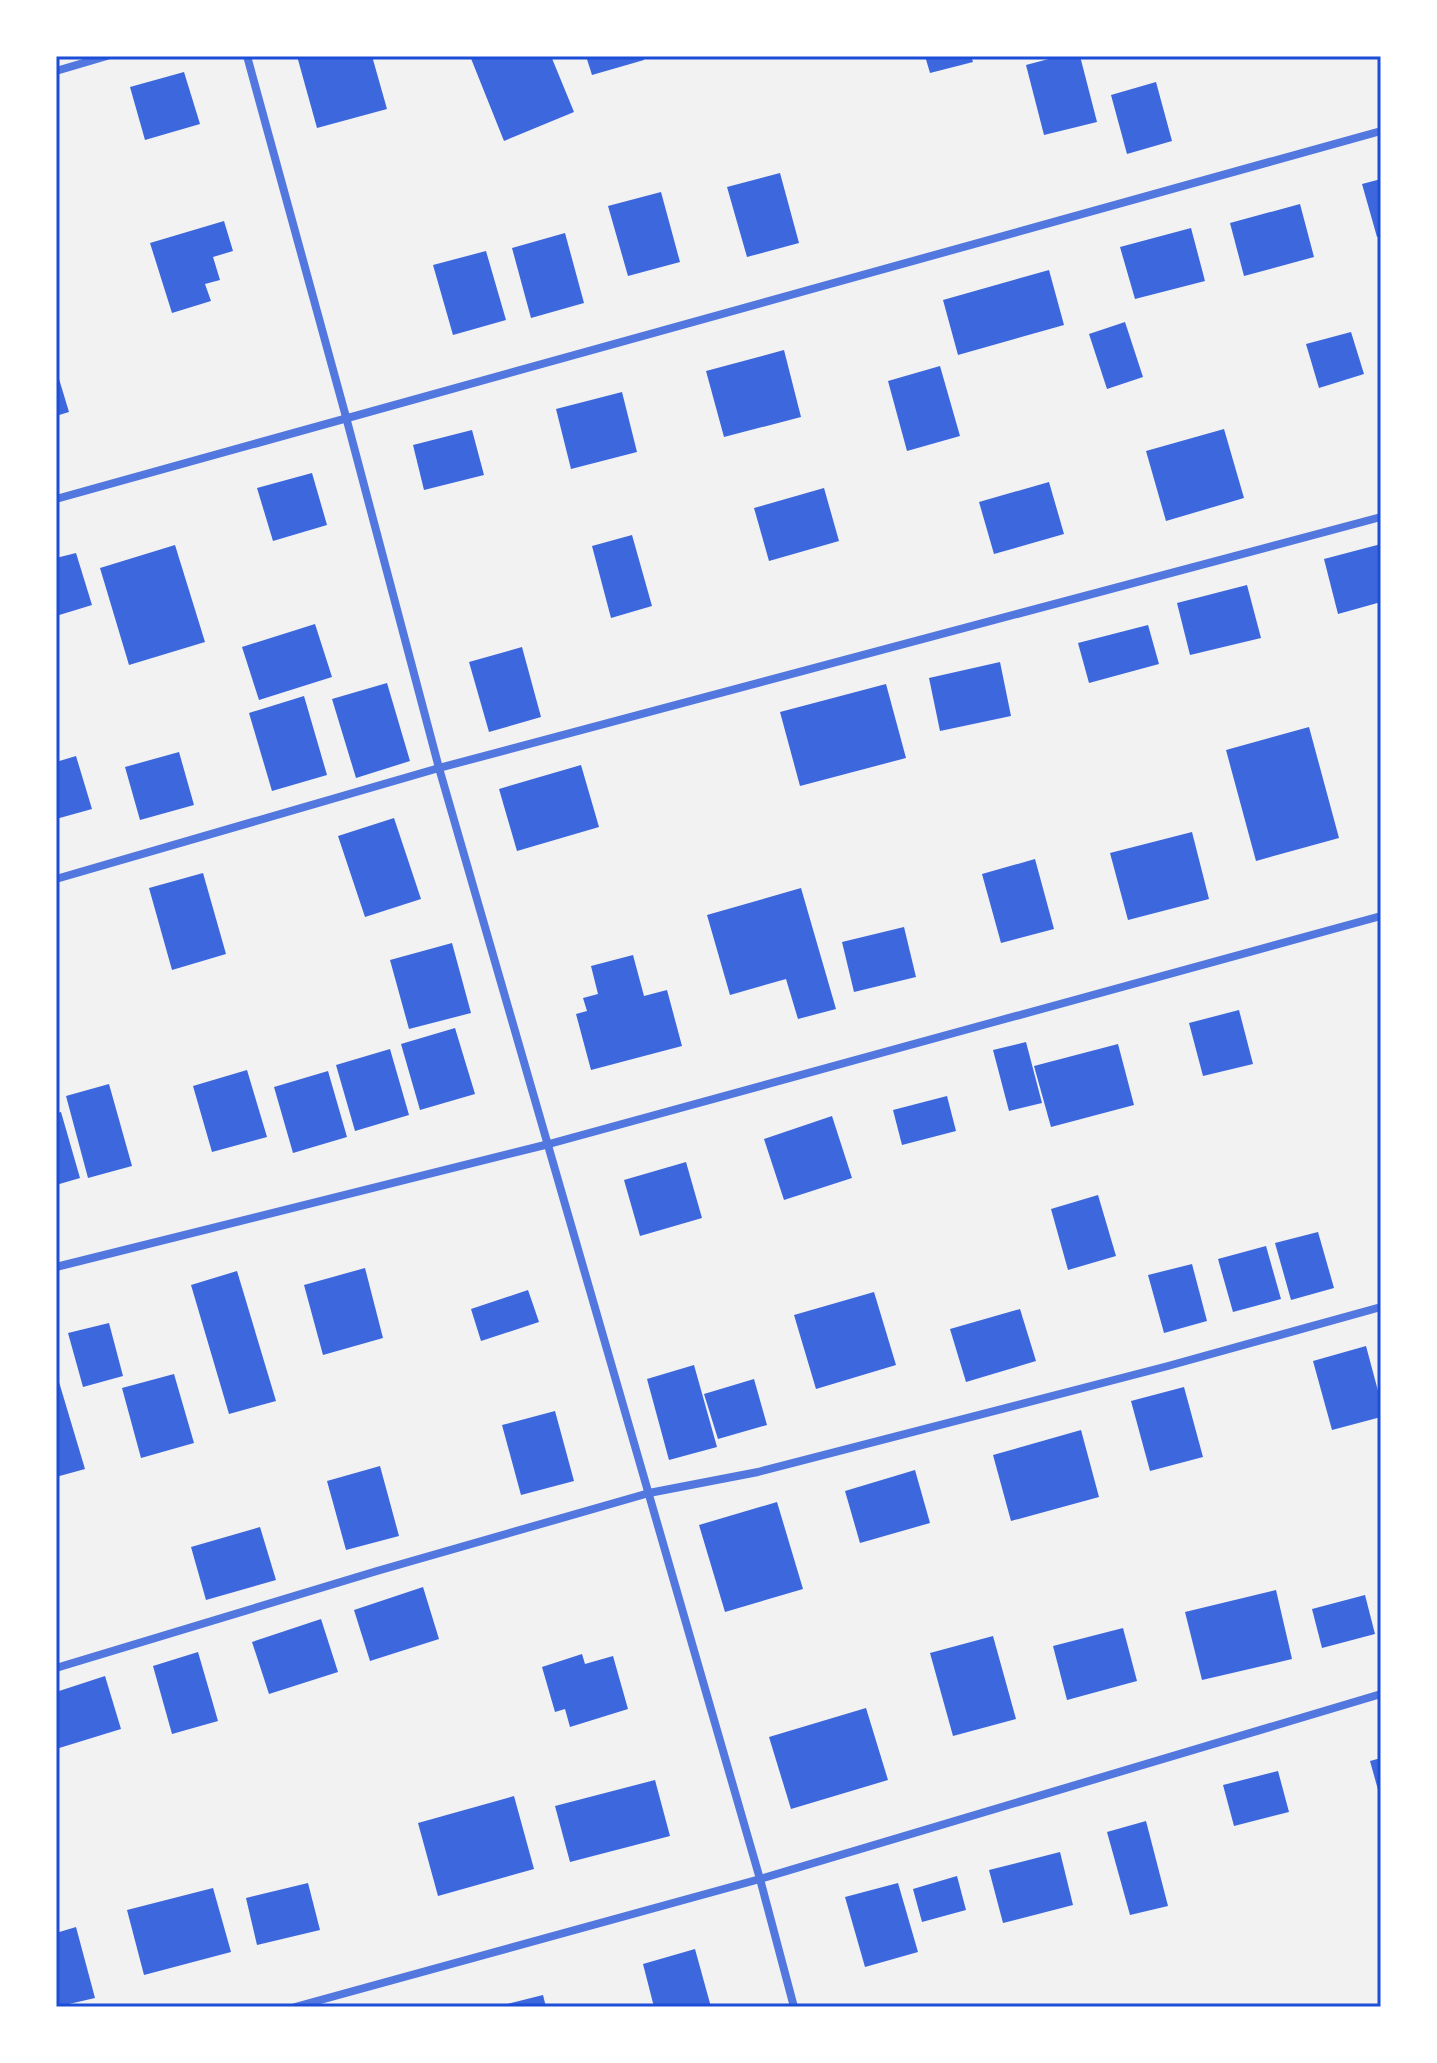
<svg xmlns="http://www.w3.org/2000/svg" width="1437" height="2063" viewBox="0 0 1437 2063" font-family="'Roboto Serif',serif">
	<rect width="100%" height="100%" fill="#f2f2f2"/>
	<g fill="#3d67dc">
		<path d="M297 56H372L387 109 317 128Z"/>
		<path d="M470 56H551L574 112 504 141Z"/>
		<path d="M586 56H643L644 60 592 75Z"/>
		<path d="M925 56H971L973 62 930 73Z"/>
		<path d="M1060 56H1080L1097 122 1044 135 1026 65Z"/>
		<path d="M184 72 200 124 145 140 130 87Z"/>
		<path d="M1156 82 1172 141 1127 154 1111 95Z"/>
		<path d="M780 173 799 243 747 257 727 187Z"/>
		<path d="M1381 179V236L1377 237 1362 184Z"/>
		<path d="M661 192 680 262 628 276 608 206Z"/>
		<path d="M1300 204 1314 257 1244 276 1230 223Z"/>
		<path d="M224 221 233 251 213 257 220 280 205 284 211 301 172 313 150 243Z"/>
		<path d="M1191 228 1205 281 1135 299 1120 247Z"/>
		<path d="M565 233 584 303 531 318 512 248Z"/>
		<path d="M486 251 506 320 453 335 433 265Z"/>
		<path d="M1049 270 1064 325 958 355 943 300Z"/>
		<path d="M1125 322 1143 377 1107 389 1089 334Z"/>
		<path d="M1351 332 1364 374 1319 388 1306 344Z"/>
		<path d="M784 350 801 417 724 437 706 371Z"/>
		<path d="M940 366 960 436 907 451 888 381Z"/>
		<path d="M56 369 69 412 56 416Z"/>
		<path d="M622 392 637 452 571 469 556 409Z"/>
		<path d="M1224 429 1244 498 1166 521 1146 451Z"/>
		<path d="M472 430 484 475 424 490 413 445Z"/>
		<path d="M312 473 327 525 273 541 257 488Z"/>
		<path d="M1049 482 1064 534 994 554 979 502Z"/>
		<path d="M824 488 839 541 769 561 754 508Z"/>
		<path d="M632 535 652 606 611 618 592 546Z"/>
		<path d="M1381 544V602L1338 614 1324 559Z"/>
		<path d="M175 545 205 642 129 665 100 568Z"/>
		<path d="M76 553 92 605 56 616V558Z"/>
		<path d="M1247 585 1261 638 1190 655 1177 603Z"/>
		<path d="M315 624 332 677 259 700 242 647Z"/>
		<path d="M1148 625 1159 664 1089 683 1078 643Z"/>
		<path d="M522 647 541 717 489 732 469 662Z"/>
		<path d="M1000 662 1011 716 940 731 929 678Z"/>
		<path d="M387 683 410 761 356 778 332 699Z"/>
		<path d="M886 684 906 758 800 786 780 712Z"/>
		<path d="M304 696 327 775 272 791 249 713Z"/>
		<path d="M1309 727 1339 838 1256 861 1226 750Z"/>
		<path d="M179 752 194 805 140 820 125 767Z"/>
		<path d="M76 756 92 809 56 819V762Z"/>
		<path d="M581 765 599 827 517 851 499 789Z"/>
		<path d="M394 818 421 899 365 917 338 836Z"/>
		<path d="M1192 832 1209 899 1128 920 1110 853Z"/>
		<path d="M1035 859 1054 929 1001 943 982 874Z"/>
		<path d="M203 873 226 954 172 970 149 888Z"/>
		<path d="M801 888 836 1009 798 1019 786 979 730 995 707 915Z"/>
		<path d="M904 927 916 977 854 992 842 942Z"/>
		<path d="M452 943 471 1013 409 1029 390 960Z"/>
		<path d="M633 955 644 996 667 990 682 1046 591 1070 576 1014 587 1011 583 998 598 994 591 966Z"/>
		<path d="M1239 1010 1253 1064 1203 1076 1189 1023Z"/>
		<path d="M455 1028 475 1094 420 1110 401 1044Z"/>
		<path d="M1026 1042 1042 1103 1009 1111 993 1050Z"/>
		<path d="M1118 1044 1134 1105 1051 1127 1034 1066Z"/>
		<path d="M390 1049 409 1115 355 1131 336 1065Z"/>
		<path d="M247 1070 267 1137 212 1152 193 1086Z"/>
		<path d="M328 1071 347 1137 293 1153 274 1087Z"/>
		<path d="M109 1084 132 1166 88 1178 66 1096Z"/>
		<path d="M947 1096 956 1131 902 1145 893 1110Z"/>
		<path d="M61 1112 80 1178 56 1185V1113Z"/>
		<path d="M832 1116 852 1178 784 1200 764 1139Z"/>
		<path d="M686 1162 702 1218 640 1236 624 1180Z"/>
		<path d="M1098 1195 1116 1256 1068 1270 1051 1209Z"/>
		<path d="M1318 1232 1334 1288 1291 1300 1275 1243Z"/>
		<path d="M1266 1246 1281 1299 1233 1312 1218 1259Z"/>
		<path d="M1192 1264 1207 1321 1164 1333 1148 1275Z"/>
		<path d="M365 1268 383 1338 323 1355 304 1285Z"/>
		<path d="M237 1271 276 1401 229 1414 191 1285Z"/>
		<path d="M528 1290 539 1322 481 1341 471 1309Z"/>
		<path d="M874 1292 896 1365 816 1389 794 1315Z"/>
		<path d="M1020 1309 1036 1361 966 1382 950 1329Z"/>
		<path d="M109 1323 123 1376 83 1387 68 1333Z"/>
		<path d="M1366 1346 1381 1402V1417L1332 1430 1313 1361Z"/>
		<path d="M694 1365 717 1447 669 1460 647 1379Z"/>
		<path d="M56 1372 85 1469 56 1477Z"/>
		<path d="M174 1374 194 1443 141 1458 122 1388Z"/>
		<path d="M754 1379 767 1425 718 1439 704 1394Z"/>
		<path d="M1184 1387 1203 1457 1150 1471 1131 1401Z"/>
		<path d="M555 1411 574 1481 521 1495 502 1425Z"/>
		<path d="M1081 1430 1099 1497 1011 1521 993 1455Z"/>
		<path d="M380 1466 399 1536 346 1550 327 1481Z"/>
		<path d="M915 1470 930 1523 860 1543 845 1491Z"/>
		<path d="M777 1502 803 1589 725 1612 699 1525Z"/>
		<path d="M260 1527 276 1580 206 1600 191 1547Z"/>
		<path d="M423 1587 439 1639 370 1661 354 1610Z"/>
		<path d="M1276 1590 1292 1659 1202 1680 1185 1612Z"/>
		<path d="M1365 1595 1375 1634 1322 1648 1312 1609Z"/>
		<path d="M321 1619 338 1672 269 1694 252 1642Z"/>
		<path d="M1123 1628 1137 1681 1067 1700 1053 1646Z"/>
		<path d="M993 1636 1016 1719 953 1736 930 1653Z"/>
		<path d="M198 1652 218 1721 172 1734 153 1666Z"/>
		<path d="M582 1654 585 1664 613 1656 628 1709 570 1727 565 1709 555 1712 542 1667Z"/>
		<path d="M105 1676 121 1729 56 1749V1692Z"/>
		<path d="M866 1708 888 1780 791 1809 769 1737Z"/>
		<path d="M1381 1758V1797H1380L1370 1761Z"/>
		<path d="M1278 1771 1289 1812 1234 1826 1223 1785Z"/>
		<path d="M655 1780 670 1836 570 1862 555 1806Z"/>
		<path d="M514 1796 534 1869 438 1896 418 1823Z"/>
		<path d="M1146 1821 1168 1906 1130 1915 1107 1832Z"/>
		<path d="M1060 1852 1073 1905 1003 1923 989 1870Z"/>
		<path d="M957 1876 966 1910 922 1922 913 1889Z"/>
		<path d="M308 1883 320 1930 257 1945 246 1898Z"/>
		<path d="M898 1883 918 1952 865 1967 845 1897Z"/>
		<path d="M213 1888 231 1952 144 1975 127 1910Z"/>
		<path d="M76 1927 95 1998 56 2007V1933Z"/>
		<path d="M695 1949 711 2007H654L643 1964Z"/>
		<path d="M543 1995 546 2007H499V2006Z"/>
	</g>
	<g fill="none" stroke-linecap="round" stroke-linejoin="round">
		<g stroke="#5277de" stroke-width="8">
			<path d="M247 56 346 417 439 768 760 1879 794 2007"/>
			<path d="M56 71 107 56"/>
			<path d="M56 499 1381 131"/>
			<path d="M56 879 439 768 1381 517"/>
			<path d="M56 1267 549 1144 1381 916"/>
			<path d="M56 1668 377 1571 649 1493 758 1472 1168 1366 1381 1307"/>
			<path d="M295 2007 760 1879 1381 1694"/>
		</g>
	</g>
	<rect width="1437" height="2063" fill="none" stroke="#ffffff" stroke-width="116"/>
	<rect x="58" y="58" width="1321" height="1947" fill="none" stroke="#1d4ed8" stroke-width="3"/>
</svg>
